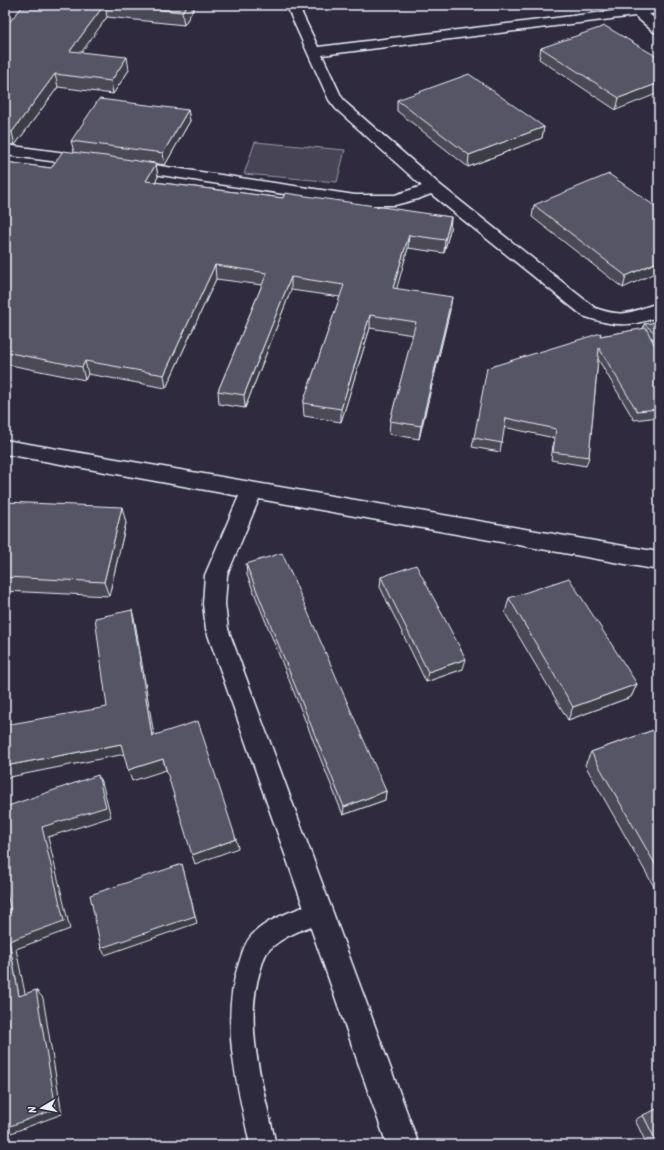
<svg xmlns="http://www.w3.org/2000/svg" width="664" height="1150" viewBox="0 0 664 1150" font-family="Kalam,sans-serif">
	<rect width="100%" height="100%" fill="#2f2a3d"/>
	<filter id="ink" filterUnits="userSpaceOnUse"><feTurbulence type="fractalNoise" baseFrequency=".025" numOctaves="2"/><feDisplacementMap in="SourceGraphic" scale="8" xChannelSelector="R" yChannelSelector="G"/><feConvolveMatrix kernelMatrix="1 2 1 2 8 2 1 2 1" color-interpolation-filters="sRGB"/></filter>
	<g filter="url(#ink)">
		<path fill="#464455" stroke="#979aa6" d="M255 142 345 150 337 182 244 174Z"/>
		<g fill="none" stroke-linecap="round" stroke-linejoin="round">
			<g stroke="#e8f1f8" stroke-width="3">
				<path id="lane" d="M319 901 327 904 330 912 327 920C307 928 283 935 268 951 264 956 263 962 261 968 242 1025 264 1089 276 1145H250C238 1086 219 1022 239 963 242 954 245 942 252 935 269 917 297 910 319 901Z"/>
			</g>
			<g stroke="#e8f1f8" stroke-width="3">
				<g id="street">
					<path d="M286 5H298L318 47 629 9 627 5H639L641 7 659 5V13L649 14 659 22V33L654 32 635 16 322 55 341 96 346 103 439 184 595 308C627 319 630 311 659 303V316C630 328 612 326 583 316L431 194 418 199 395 205H355L122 169 119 166 122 163 127 161 355 195H395L422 186 336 109 329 100Z"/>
					<path d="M5 145 89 156 94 158 97 161 94 164 89 166 5 155Z"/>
					<path d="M5 440 659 552V570L259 499 227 575 225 604 228 629 419 1145H387L206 629 203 604 205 575 239 496 5 454Z"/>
				</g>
			</g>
			<use href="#lane" fill="#2f2a3d" fill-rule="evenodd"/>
			<use href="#street" fill="#2f2a3d" fill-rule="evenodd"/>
		</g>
		<g fill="#4b4957" stroke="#e8f1f8">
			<path d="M24 5H196L184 25 107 17 81 52 129 70 113 94 58 87 15 145 5 144V27Z"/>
			<path d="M541 48 659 58 616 110 539 59Z"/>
			<path d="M397 100 544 127 542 138 468 167 397 111Z"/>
			<path d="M188 110 190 121 165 165 148 162 156 164 158 177 155 182 283 198 451 217 450 230 444 253 408 248 396 289 450 310 419 439 389 434 390 421 413 335 370 328 341 422 304 416 303 403 340 297 291 290 245 408 219 404 218 391 262 285 216 279 166 388 88 374 85 380 5 364V162L51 168 74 152 71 141Z"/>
			<path d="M534 205 659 209 623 288 532 217Z"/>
			<path d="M659 322V344L651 337 659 354V417L634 420 598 359 589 457 586 466 551 460 554 438 504 427 500 452 472 447 474 438 600 336 643 329 644 324Z"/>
			<path d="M5 502 126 523 109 596 5 591Z"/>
			<path d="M246 564 386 791 385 800 343 815 247 575Z"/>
			<path d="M381 577 463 669 426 682 380 587Z"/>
			<path d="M509 598 637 684 631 697 568 720 505 613Z"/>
			<path d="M659 728V891L657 892 585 765 591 752Z"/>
			<path d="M643 1115 659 1145H647L635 1120Z"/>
		</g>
		<g fill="#3d3c47" stroke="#e8f1f8">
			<path d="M104 5H105L107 17 73 64 70 51Z"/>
			<path d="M187 5H196L184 25 182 12Z"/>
			<path d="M127 57 129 70 113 94 111 81Z"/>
			<path d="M55 74 58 87 15 145 12 132Z"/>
			<path d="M659 83V93L616 110 619 98Z"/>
			<path d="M188 110 190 121 165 165 163 153Z"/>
			<path d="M544 127 542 138 468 167 469 155Z"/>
			<path d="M5 151 7 157 5 159Z"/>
			<path d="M156 164 158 177 148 194 146 181Z"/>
			<path d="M451 217 450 230 444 253 445 240Z"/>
			<path d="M409 235 408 248 393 302V288Z"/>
			<path d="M659 261V271L623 288 626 276Z"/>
			<path d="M215 265 216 279 166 388 164 375Z"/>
			<path d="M291 277V290L245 408 244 395Z"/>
			<path d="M452 297 450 310 419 439 421 426Z"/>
			<path d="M370 315V328L341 422V409Z"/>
			<path d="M85 361 88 374 85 380 82 367Z"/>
			<path d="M122 507 126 523 109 596 104 582Z"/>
			<path d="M132 610 135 622 156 747 152 736Z"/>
			<path d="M466 659 463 669 426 682 428 672Z"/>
			<path d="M637 684 631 697 568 720 573 707Z"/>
			<path d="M121 744 125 754 5 778V766Z"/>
			<path d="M163 759 166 770 132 781 128 770Z"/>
			<path d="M98 775 103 786 111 817 48 837 70 929 16 949 27 1003 19 996 9 941 42 827Z"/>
			<path d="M386 791 385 800 343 815 344 807Z"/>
			<path d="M236 839 238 848 195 864 192 855Z"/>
			<path d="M182 864 184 872 197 923 105 955 101 948Z"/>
			<path d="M36 990 43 998 62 1114 11 1133 5 1130V1128Z"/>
		</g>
		<g fill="#575565" stroke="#e8f1f8">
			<path d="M24 5H104L70 51 127 57 111 81 55 74 12 132 5 131V27Z"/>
			<path d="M113 5H187L182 12Z"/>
			<path d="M605 26 659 58V83L619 98 541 48Z"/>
			<path d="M469 74 544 127 469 155 397 100Z"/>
			<path d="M99 99 188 110 163 153 71 141Z"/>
			<path d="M63 151 106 156 156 164 146 181 283 198 285 193 451 217 445 240 409 235 393 288 452 297 421 426 390 421 416 322 370 315 341 409 303 403 344 285 291 277 244 395 218 391 267 273 215 265 164 375 85 361 82 367 5 352V162L51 168Z"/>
			<path d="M609 174 659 209V261L626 276 534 205Z"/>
			<path d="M659 322V336L644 324Z"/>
			<path d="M646 328 659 354V409L637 411 599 348 589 457 553 452 556 429 506 418 502 443 474 438 487 368 601 333 600 336Z"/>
			<path d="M5 502 122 507 104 582 5 577Z"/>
			<path d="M282 553 386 791 344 807 246 564Z"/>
			<path d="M416 565 466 659 428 672 381 577Z"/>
			<path d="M569 578 637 684 573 707 509 598Z"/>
			<path d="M132 610 152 736 198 721 236 839 192 855 163 759 128 770 121 744 5 766V725L107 707 95 618Z"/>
			<path d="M659 728V871L591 752Z"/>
			<path d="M98 775 106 807 42 827 64 921 9 941 19 996 36 990 56 1109 5 1128V914L11 912 5 884V807Z"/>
			<path d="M182 864 195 916 101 948 90 895Z"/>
			<path d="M659 1108V1145H658L643 1115Z"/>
		</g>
	</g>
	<rect width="664" height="1150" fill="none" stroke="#2f2a3d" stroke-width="20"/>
	<rect x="10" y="10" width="644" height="1130" fill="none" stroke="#e8f1f8" stroke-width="1.5" filter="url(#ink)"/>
	<g transform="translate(42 1108) rotate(260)" stroke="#2f2a3d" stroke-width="3" paint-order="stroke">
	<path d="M0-3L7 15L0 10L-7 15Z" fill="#e8f1f8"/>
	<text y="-6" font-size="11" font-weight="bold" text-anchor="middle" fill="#e8f1f8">N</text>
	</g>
</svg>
